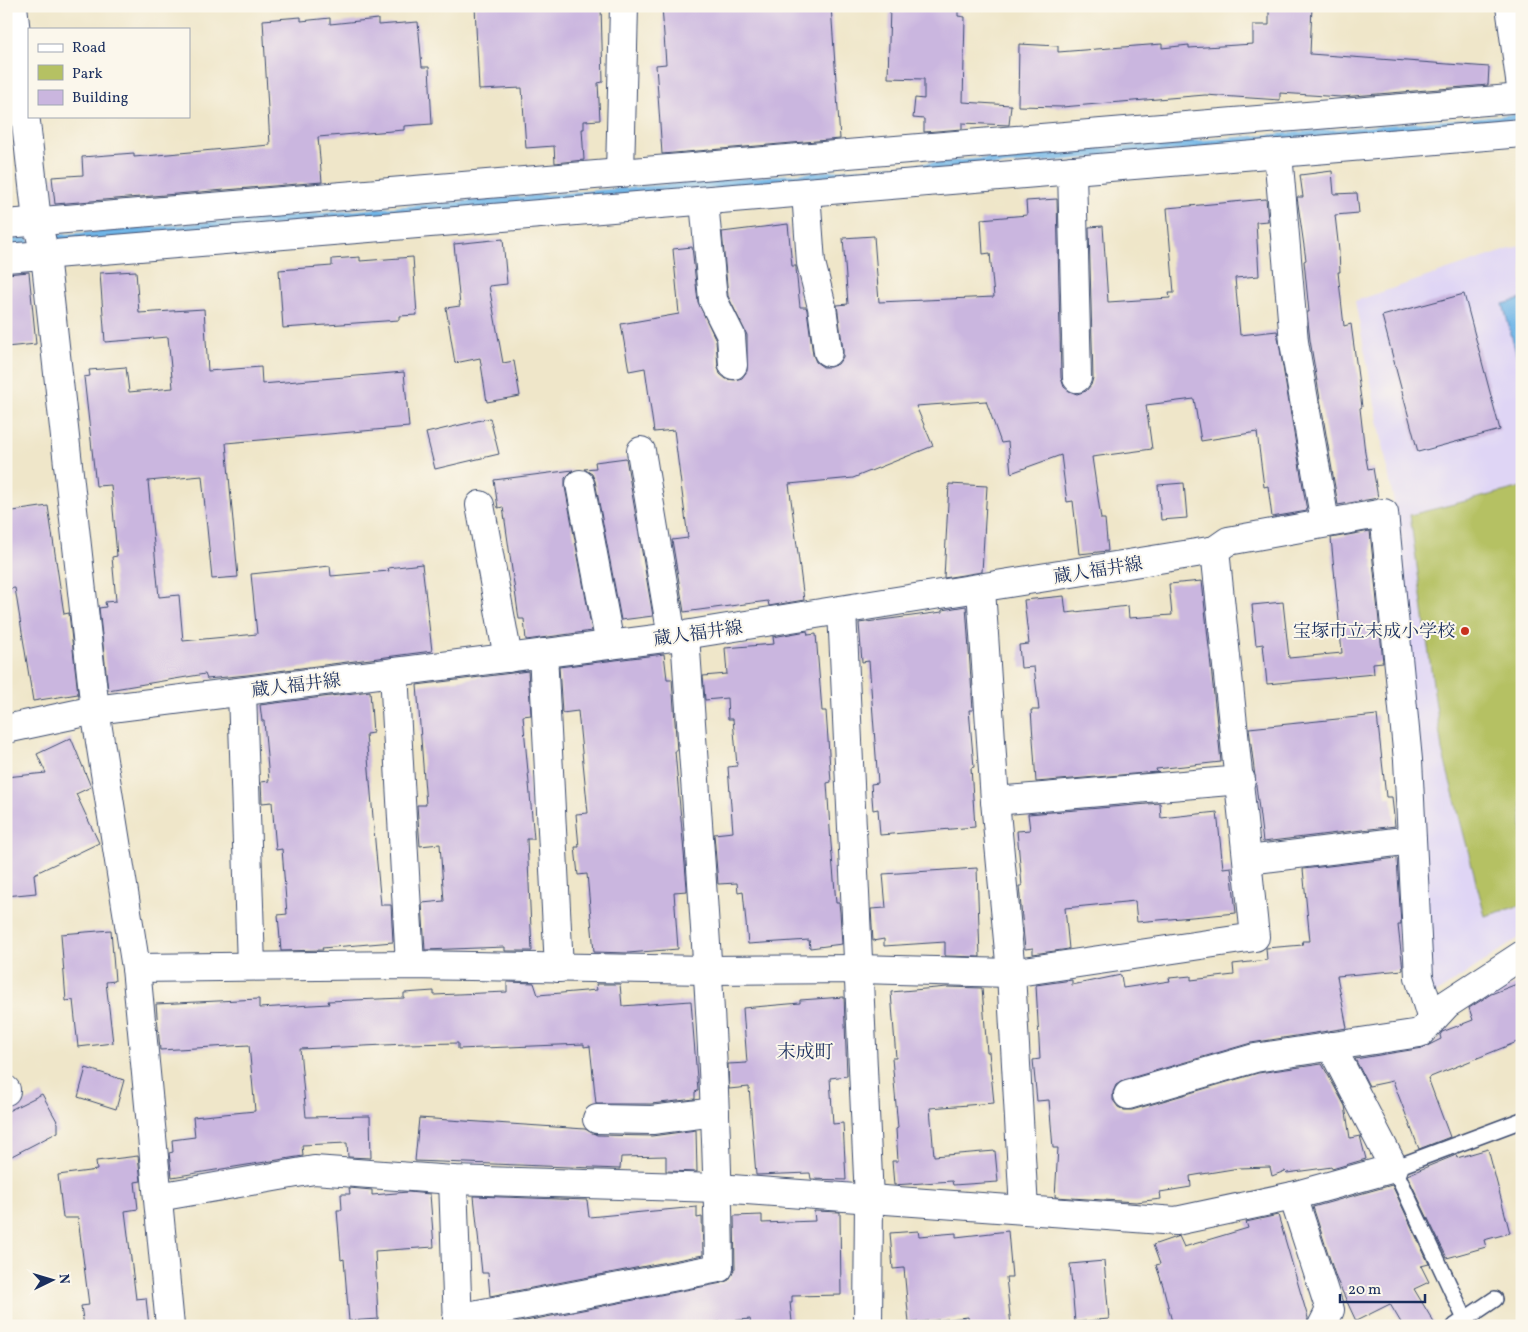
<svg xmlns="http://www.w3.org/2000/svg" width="1528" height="1332" viewBox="0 0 1528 1332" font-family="Vollkorn,'Noto Serif JP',serif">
	<rect width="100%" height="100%" fill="#fbf7ec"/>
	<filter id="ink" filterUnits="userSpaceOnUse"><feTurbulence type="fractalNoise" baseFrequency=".02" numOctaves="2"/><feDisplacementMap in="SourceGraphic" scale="10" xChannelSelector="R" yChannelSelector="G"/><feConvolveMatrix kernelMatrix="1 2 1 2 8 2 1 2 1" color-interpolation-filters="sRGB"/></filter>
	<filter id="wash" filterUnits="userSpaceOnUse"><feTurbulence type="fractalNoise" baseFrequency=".0096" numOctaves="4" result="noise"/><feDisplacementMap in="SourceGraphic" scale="20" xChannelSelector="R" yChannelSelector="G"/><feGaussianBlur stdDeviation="1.12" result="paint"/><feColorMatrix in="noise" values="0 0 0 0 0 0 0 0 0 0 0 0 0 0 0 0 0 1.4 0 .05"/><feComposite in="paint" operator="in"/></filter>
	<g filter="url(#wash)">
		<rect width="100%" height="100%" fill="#efe6c9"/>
		<path fill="#dfd5f5" d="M1522 245V936L1431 997 1395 508 1355 301Z"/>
		<path fill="#b5c163" stroke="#687860" d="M1522 487V905L1485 916 1442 750 1410 515Z"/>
		<path fill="#70b5e7" stroke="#4672a2" d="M1522 299V375L1503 304Z"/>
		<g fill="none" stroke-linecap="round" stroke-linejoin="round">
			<g stroke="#70b5e7" stroke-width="9">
				<path d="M58 239C546 197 1034 160 1522 118"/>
				<path d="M6 244 25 242"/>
			</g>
		</g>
		<g id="blocks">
			<g fill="#cab6df">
				<path d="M475 6H601L603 82 598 83 600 120 584 121V129H582L584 160 555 163 554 146 526 148 522 88 479 90Z"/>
				<path d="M662 6H831L840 139 662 154 656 65 666 64Z"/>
				<path d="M890 6H958V16L965 17 963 102 1011 105 1009 125 962 123V129L924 132V119L913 118 915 98 924 99V79L888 78Z"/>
				<path d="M1269 6H1312L1310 54 1489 67 1488 85 1341 97 1280 93V100L1205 95 1062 107 1018 106 1019 44 1058 46V52L1162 44V48L1189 45V48L1253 44V25H1269Z"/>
				<path d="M301 17V21L330 18V24L378 19V25L418 22 422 67H429L432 124 404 126V130L318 137 322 182 55 204 52 177 83 175 82 157 134 153V157L270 145 263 20Z"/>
				<path d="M1332 171 1334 194 1357 193 1359 213 1335 215 1339 251 1340 272H1338L1344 326 1351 324 1362 407 1360 408 1365 453 1368 469 1373 468 1378 498 1338 505 1310 340 1307 312H1309L1304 261 1306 260 1297 197H1303L1300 175Z"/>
				<path d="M1057 199 1061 378 1064 387 1069 391 1077 394 1086 391 1091 385 1093 378 1089 227 1103 226 1108 302 1170 298 1169 293H1174L1167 208 1266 199 1268 221 1256 222 1259 276 1235 278 1240 335 1277 331 1307 511 1272 517 1268 486 1264 487 1257 432 1201 441 1194 399 1146 405 1152 449 1092 457 1101 519H1105L1108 551 1079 554 1073 501 1067 502 1061 455 1011 473 1008 442 1001 443 986 401 916 406 933 446 853 478 789 484 804 600 769 606 768 601 684 612 672 540 688 538 674 430 654 432 645 368 629 371 621 324 679 314 673 249 692 247 698 302 716 340 718 367 720 374 726 379 735 380 742 378 747 371V335L728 296 722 232 788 224 792 266H796V269L800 307H806L807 310 813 355 816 362 823 367H830L838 364 843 357V350L837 305 848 304 843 238 874 236 879 302 994 297 990 253 983 254 981 219 1027 215 1026 201Z"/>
				<path d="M503 239 507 284 489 286 503 363 514 361 520 396 487 402 480 358 455 363 446 308 460 306 454 244Z"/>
				<path d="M360 257V261L413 257 417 315 399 316V320L283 328 279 270 332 266V259Z"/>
				<path d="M136 271 139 313 204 309 208 371 261 367 262 384 404 372 409 427 226 443 238 577 212 579 202 476 148 481 159 597 179 595 183 641 257 634 251 574 330 566 331 576 389 571 388 568 422 564 432 651 247 675 207 679 205 674 108 690 99 608 106 607 105 602 116 601 112 557 117 556 111 485 96 486 84 377 90 376 89 370 126 367 129 392 173 388 168 337 105 342 100 273Z"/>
				<path d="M29 272 36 344 6 347V274Z"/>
				<path d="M1464 294 1500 430 1418 452 1382 316Z"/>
				<path d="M490 418 499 454 435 469 426 433Z"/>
				<path d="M626 458 653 616 621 620 595 481 592 474 584 469 596 468 595 462Z"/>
				<path d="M573 470 565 478V487L592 631 526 640 524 619H519L503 507 498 508 494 480Z"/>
				<path d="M1184 483 1187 518 1161 520 1158 485Z"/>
				<path d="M949 484 987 486 982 572 944 578Z"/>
				<path d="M48 506 64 614 69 613 78 694 33 701 15 588 6 589V512Z"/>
				<path d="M1370 531 1383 662 1373 663 1374 674 1267 684 1263 644 1256 645 1252 605 1283 602 1289 658 1342 653 1331 538Z"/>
				<path d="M1202 581 1221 762 1156 769 1157 772 1036 782 1031 710H1039L1034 667 1021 668 1019 645 1029 644 1024 600 1064 596 1066 613 1128 606 1129 618 1172 615 1169 584Z"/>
				<path d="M966 606 973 710H969L974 767 971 768 975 827 880 835 878 809 873 810 871 784 878 783 869 661 862 662 859 623 942 612V610Z"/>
				<path d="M807 631 808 635 816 634 822 711H826L831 782 827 783 831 844 836 903H839L840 912 842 944 810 948 809 940 748 944 743 891 738 892 737 883 718 884 714 834 733 832 728 767 737 766 733 719H728L727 698 705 700 703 676 727 674 725 648 774 644 773 637Z"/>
				<path d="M664 654 667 679H672L677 751H675L687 887V891L674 892 678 949 628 953 594 952 587 874 578 875 575 847H579L576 814 588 813 578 711 562 713 559 667Z"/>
				<path d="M528 671 531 715 523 716 534 839H527L532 951H505V947L425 950 422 903 444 901 440 844 420 846 417 805H426L417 685Z"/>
				<path d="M370 691 373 733 366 734 376 853 381 905H391L393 942 322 948 323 950 281 951 278 915 287 914 282 849 276 850 272 802 262 803 261 782 269 781 264 721H262L260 705Z"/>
				<path d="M1377 715 1386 797H1392L1395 826 1263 842 1249 728Z"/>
				<path d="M71 738 91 787 76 794 99 843 34 874 36 893 6 896V777L46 773 37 754Z"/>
				<path d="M1160 803 1161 818 1217 812 1223 868 1231 867 1236 913 1137 922 1135 901 1065 908 1069 949 1033 954V948L1025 949 1019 886H1022L1017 831 1030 830 1028 814Z"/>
				<path d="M1397 858 1401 925H1398L1403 970 1337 976 1347 1028 1251 1043 1124 1080 1116 1085 1113 1092V1100L1118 1107 1124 1110H1132L1258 1073 1322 1064 1345 1106 1350 1138 1360 1136 1366 1159 1332 1169V1167L1287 1173 1285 1171 1272 1176 1270 1167 1239 1168 1190 1176 1191 1187 1160 1192 1161 1199 1136 1202 1055 1197 1058 1148H1053L1049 1100 1037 1101 1033 1060 1040 1059 1036 985 1072 980V985L1121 975 1123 988 1170 981 1169 978 1191 976V980L1234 975 1233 964 1267 960 1266 948 1303 945 1302 941H1310L1303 869Z"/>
				<path d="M977 868 980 957 945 956V942L884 946V939L873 941 871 909 886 908 883 874Z"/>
				<path d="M111 930 115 981 106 982 113 1043 78 1047 73 1000 66 1001 61 934Z"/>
				<path d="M507 982 534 983 538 995 597 990 596 984H620L622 1006 691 1001 698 1091 695 1092V1099L651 1104H596L590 1046 584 1047V1044L458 1049V1043L406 1044 300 1049 306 1117 370 1116 371 1158 348 1157 347 1143 302 1145 303 1156 172 1177 169 1153 173 1152 172 1140 195 1137 193 1117 255 1111 249 1045 160 1050 156 1004 259 999V1008L329 1004 328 1001 404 998V993L434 991V995L507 992Z"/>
				<path d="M1522 982V1040L1428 1078 1450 1137 1419 1149 1393 1081 1369 1086 1355 1059 1423 1048 1441 1039 1440 1035 1442 1032 1473 1020 1469 1008 1491 994Z"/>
				<path d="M947 987 982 988 987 1052H989L994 1103 930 1108 934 1156 995 1151 998 1182 953 1185 952 1181 894 1185 892 1161H898L896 1129 898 1128 892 1058H896L891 992Z"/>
				<path d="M844 997 847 1076 830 1078 833 1124 843 1123 846 1180 811 1179 810 1173 756 1175 749 1087 729 1089 728 1064 747 1063 743 1008 800 1003V1000Z"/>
				<path d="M86 1068 124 1080 116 1109 78 1097Z"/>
				<path d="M42 1094 58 1123V1132L6 1159V1112Z"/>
				<path d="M419 1118 585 1129 597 1135 652 1136 696 1130 697 1172 666 1171V1156L621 1157 620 1169 415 1161Z"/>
				<path d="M1488 1149 1510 1233 1484 1240 1486 1247 1447 1258 1407 1175 1456 1155 1457 1158Z"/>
				<path d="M138 1156 141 1181 135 1182 138 1209 125 1211 136 1299 146 1298 149 1326H84L81 1306 89 1305 78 1218H63L58 1175 97 1170 96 1161Z"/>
				<path d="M1392 1185 1429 1264 1421 1266 1429 1282 1414 1289 1436 1326H1403L1390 1304 1356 1321 1336 1278 1313 1207Z"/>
				<path d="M349 1188 372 1190V1195L408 1192 430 1194 434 1247 375 1251 378 1319 349 1321 344 1259 341 1260 337 1210H342L341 1194H350Z"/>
				<path d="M474 1196 587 1200 589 1217 697 1207V1218L702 1217 703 1255 490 1296 488 1273H482Z"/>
				<path d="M814 1211 840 1212 841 1295 792 1296V1302H790L792 1322 751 1326 750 1319 679 1326H500L722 1283 729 1280 735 1268 734 1216 762 1215V1223L815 1221Z"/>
				<path d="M1278 1215 1308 1318 1307 1326H1173L1163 1286 1156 1265 1160 1264 1153 1245 1179 1236 1184 1247 1248 1228 1246 1222Z"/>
				<path d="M918 1231 919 1236 956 1233V1237L1008 1231 1012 1277H1006L1011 1326H969L968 1317 909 1323 904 1268 893 1269 890 1233Z"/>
				<path d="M1104 1261 1109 1319 1075 1322 1070 1264Z"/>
			</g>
		</g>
	</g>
	<g filter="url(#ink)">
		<use href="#blocks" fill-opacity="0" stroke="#3b4a6e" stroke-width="1"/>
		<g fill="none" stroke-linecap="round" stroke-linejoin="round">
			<g stroke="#3b4a6e" stroke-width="18">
				<g id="lane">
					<path d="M1465 1319 1394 1168 1522 1120"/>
					<path d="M1455 1326 1495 1299"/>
				</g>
			</g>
			<g stroke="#3b4a6e" stroke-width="30">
				<g id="street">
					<path d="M13 6 37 221 45 255 95 710 136 968 170 1326"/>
					<path d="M1510 6 1522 95"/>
					<path d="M1278 153 1294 342 1325 522"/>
					<path d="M1072 170 1077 378"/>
					<path d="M620 173 624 6"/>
					<path d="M806 192 811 263 822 307 828 352"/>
					<path d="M704 201 713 300 731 336 733 365"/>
					<path d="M6 224 1522 98"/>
					<path d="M6 258 1522 133"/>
					<path d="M641 451 672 637"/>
					<path d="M580 484 610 645"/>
					<path d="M480 505 508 658"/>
					<path d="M981 589 995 801 1011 973 1024 1210"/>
					<path d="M842 610 869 1199 868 1326"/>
					<path d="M543 653 559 968"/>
					<path d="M394 672 410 965"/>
					<path d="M242 692 251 966"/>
					<path d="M6 729 95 710 672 637 1215 550 1228 541 1384 513 1408 760 1419 977 1432 1020"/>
					<path d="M995 801 1241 780"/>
					<path d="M1248 860 1412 840"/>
					<path d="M136 968 410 965 708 970 859 969 1011 973 1255 937 1215 550"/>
					<path d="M6 1090V1091"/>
					<path d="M1128 1095 1255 1058 1420 1033 1447 1004 1522 955"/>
					<path d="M597 1119 652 1120 715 1112"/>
					<path d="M453 1180 458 1326"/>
					<path d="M1293 1196 1330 1310 1322 1326"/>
					<path d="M158 1197 314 1170 453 1180 718 1188 1176 1221 1293 1196 1394 1168 1331 1046"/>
					<path d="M457 1318 719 1268C717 1057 699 846 685 635"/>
				</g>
			</g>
			<use href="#lane" stroke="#fff" stroke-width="15"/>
			<use href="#street" stroke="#fff" stroke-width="28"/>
		</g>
	</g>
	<circle fill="#c8321e" stroke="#fbf7ec" stroke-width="2" cx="1465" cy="631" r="5"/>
	<g text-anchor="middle" stroke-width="4" stroke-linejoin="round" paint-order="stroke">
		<g font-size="18" fill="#1b2f5e" stroke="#fbf7ec">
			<text transform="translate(1098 570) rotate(-9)" y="6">蔵人福井線</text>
			<text transform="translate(698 633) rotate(-8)" y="6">蔵人福井線</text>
			<text transform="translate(296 685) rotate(-7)" y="6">蔵人福井線</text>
		</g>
		<g font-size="18" fill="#1b2f5e" stroke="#fbf7ec" text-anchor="end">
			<text x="1455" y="637">宝塚市立末成小学校</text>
		</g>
		<g font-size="19" fill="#1b2f5e" stroke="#fbf7ec">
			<text x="805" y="1058">末成町</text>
		</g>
	</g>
	<rect width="1528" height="1332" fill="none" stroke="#fbf7ec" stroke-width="25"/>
	<rect x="28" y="28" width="162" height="90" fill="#fbf7ec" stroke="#a1a7b3"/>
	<rect x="38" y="44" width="25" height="8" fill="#ffffff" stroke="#a1a7b3"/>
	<text x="72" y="52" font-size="15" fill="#1b2f5e">Road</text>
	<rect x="38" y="65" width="25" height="15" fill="#b5c163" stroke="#a1a7b3"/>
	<text x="72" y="78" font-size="15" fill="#1b2f5e">Park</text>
	<rect x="38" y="90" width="25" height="15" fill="#cab6df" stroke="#a1a7b3"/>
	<text x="72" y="102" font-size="15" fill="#1b2f5e">Building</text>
	<g transform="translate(52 1280) rotate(85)" stroke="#fbf7ec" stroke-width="4" paint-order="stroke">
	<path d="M0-4L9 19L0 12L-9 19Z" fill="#1b2f5e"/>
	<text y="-8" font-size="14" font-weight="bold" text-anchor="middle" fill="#1b2f5e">N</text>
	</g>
	<path d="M1340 1294v8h85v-8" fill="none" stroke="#1b2f5e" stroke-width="2.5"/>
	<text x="1348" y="1294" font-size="15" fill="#1b2f5e" stroke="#fbf7ec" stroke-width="4" paint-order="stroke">20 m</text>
</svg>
